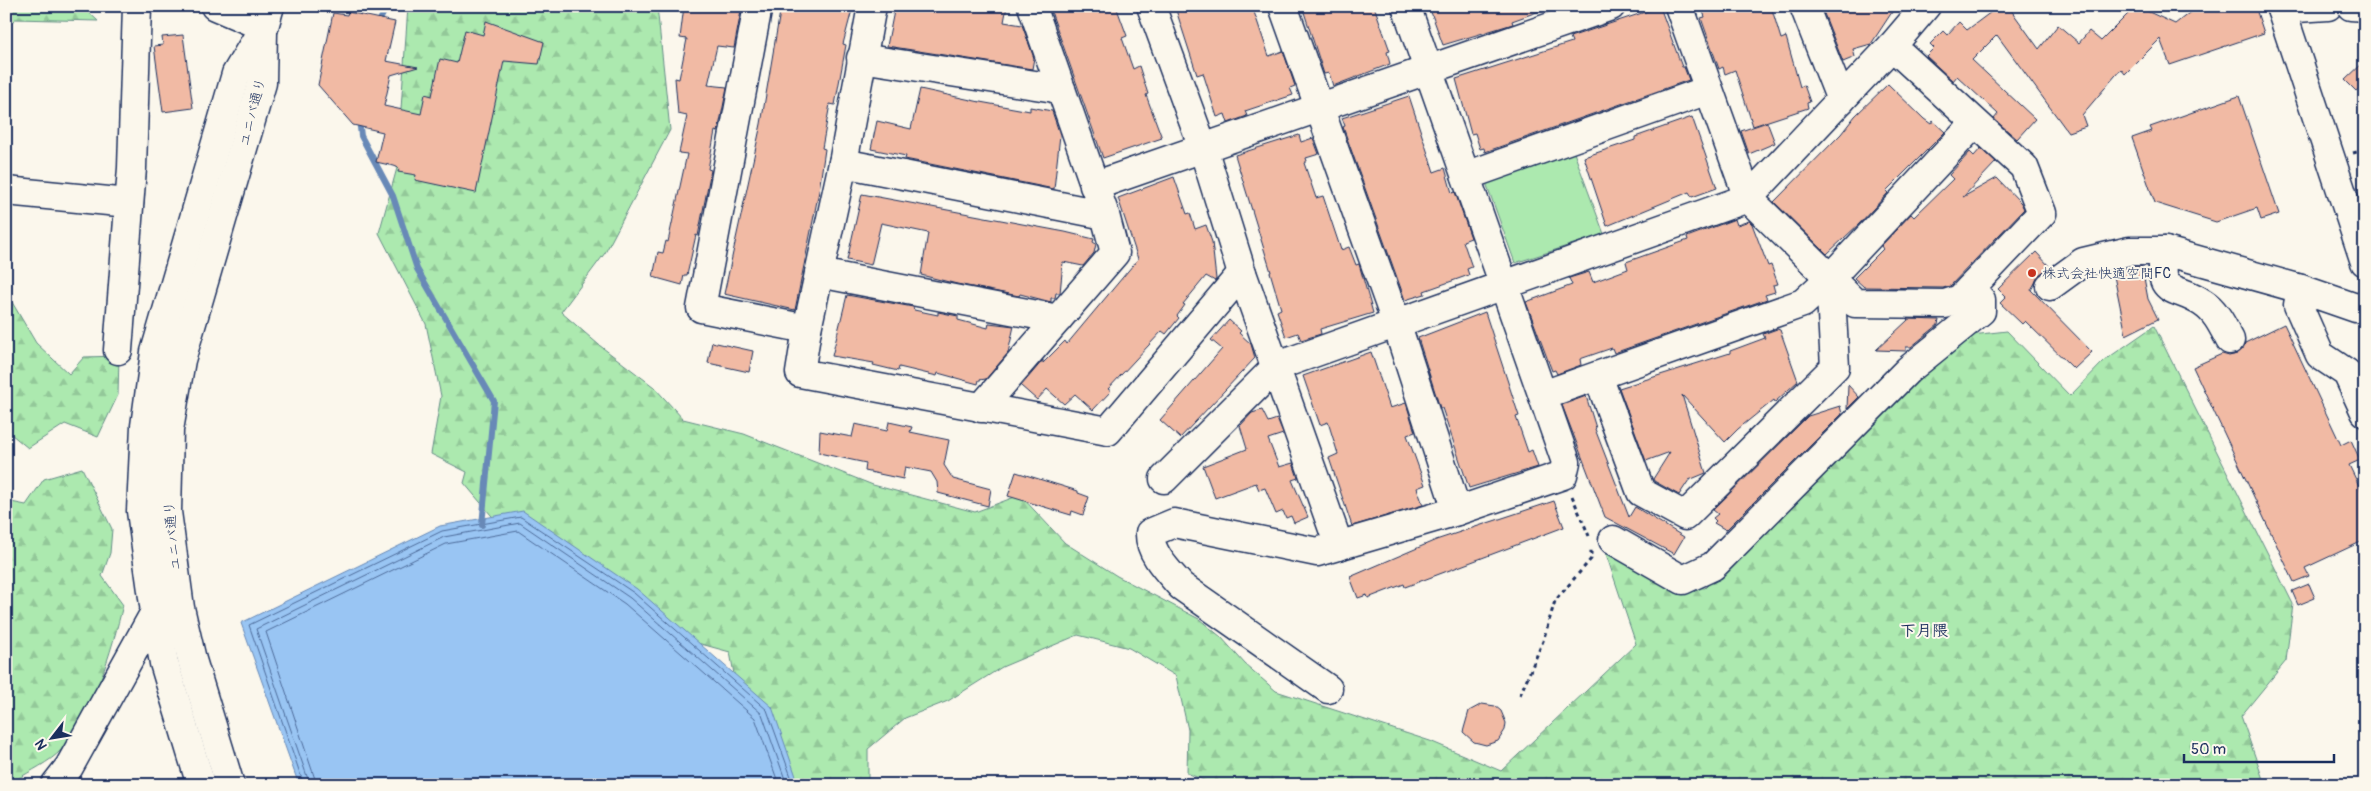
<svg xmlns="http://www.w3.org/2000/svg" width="2371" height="791" viewBox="0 0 2371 791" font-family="Pangolin,'Klee One',sans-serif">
	<defs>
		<pattern id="forest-firs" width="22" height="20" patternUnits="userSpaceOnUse" patternTransform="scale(1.25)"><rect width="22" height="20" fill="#ace9af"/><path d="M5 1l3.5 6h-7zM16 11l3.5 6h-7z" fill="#93c899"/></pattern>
	</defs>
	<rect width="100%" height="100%" fill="#fbf7ec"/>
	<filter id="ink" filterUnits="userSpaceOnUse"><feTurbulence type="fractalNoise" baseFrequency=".02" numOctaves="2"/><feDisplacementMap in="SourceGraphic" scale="10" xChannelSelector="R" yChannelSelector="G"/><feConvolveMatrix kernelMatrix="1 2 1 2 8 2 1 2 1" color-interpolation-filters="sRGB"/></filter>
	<g filter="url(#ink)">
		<path fill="#ace9af" stroke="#648c86" d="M1573 150 1604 234 1515 263 1485 180Z"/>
		<g fill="url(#forest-firs)" stroke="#648c86">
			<path d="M6 6H82L98 21 15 19 6 29Z"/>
			<path d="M408 6H657L670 130 605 253 561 312 599 345 654 387 683 419 744 434 873 485 975 512 1020 495 1065 543 1117 576 1199 619 1221 637 1245 664 1276 691 1430 741 1501 771 1636 644 1603 545 1679 586 1705 588 1883 408 1963 336 2007 331 2070 396 2105 360 2154 326 2293 604 2286 661 2241 716 2265 785H1215L1187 773 1188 730 1176 676 1129 648 1078 635 1002 667 948 701 905 718 868 749V785H785L738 696 730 652 650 630 502 528 464 483 467 472 431 454 441 396 426 324 379 233 397 168Z"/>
			<path d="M6 292 36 343 69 374 84 357 119 356 118 395 98 437 65 424 28 448 6 430Z"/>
			<path d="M82 468 112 529 110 553 102 576 123 605C112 649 93 716 61 750 50 762 30 771 16 780L14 785H6V501L26 505 44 479Z"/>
		</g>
		<path fill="#99c5f3" stroke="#6789b7" d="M523 511 637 589 772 707 799 785H299L241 623 440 526Z"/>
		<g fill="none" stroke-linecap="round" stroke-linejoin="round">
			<g stroke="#4d6b9a" stroke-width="1">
				<path d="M304 785 249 625 442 531 521 517 634 593 767 710 794 785"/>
				<path d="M310 785 256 629 444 537 520 523 630 598 762 714 787 785"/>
				<path d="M317 785 266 632 446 544 518 531 625 604 755 718 779 785"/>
			</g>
			<g stroke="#6789b7" stroke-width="6">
				<path d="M377 26 387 6"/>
				<path d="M359 119 361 136 393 196 417 269 494 401 482 525"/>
			</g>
		</g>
		<g fill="#f1baa4" stroke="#1b2f5e">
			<path d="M684 6H742L734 48 717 46 708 85 727 87 718 132 715 131 708 169 711 170 698 236 696 235 687 275H684L682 285 653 277 658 252 663 253 666 241 668 242 687 154 679 153 687 116 678 114 675 78 679 79 687 39 680 38Z"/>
			<path d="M781 6H853L843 44 846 45 835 105 830 104 822 148 825 149 819 191 795 310 724 294 761 124Z"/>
			<path d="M895 6H1007L1004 22 1022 25 1034 58 1032 69 887 46Z"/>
			<path d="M1049 6H1116L1127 36 1122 38 1133 69 1139 66 1148 94 1146 95 1162 138 1103 158Z"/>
			<path d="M1187 6H1252L1269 56 1283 51 1295 86 1290 88 1293 95 1245 111 1247 116 1228 123 1225 114 1217 117 1203 73 1197 75 1176 10Z"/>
			<path d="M1302 6H1374L1390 51 1387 52 1390 64 1333 86 1329 73 1324 74Z"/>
			<path d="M1449 6H1547L1548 8 1512 21 1513 24 1443 45 1431 12Z"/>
			<path d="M1701 6H1771L1781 39 1786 37 1800 87 1804 85 1810 102 1807 103 1808 108 1753 126 1735 70 1725 74 1723 67 1719 69 1701 18 1705 17Z"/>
			<path d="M1821 6H1896L1871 44 1853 49 1855 57 1843 62Z"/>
			<path d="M1999 6H2008L2039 49 2058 25 2079 43 2089 31 2101 41 2136 6 2175 24 2198 6H2255L2264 33 2170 65 2160 39 2125 74 2121 69 2082 115 2086 126 2068 132 1997 35 1972 60 2035 119 2017 139 1994 119 1998 114 1957 76 1953 81 1926 56 1934 48 1930 44 1943 31 1947 35 1959 22 1967 30Z"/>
			<path d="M1660 7 1682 67H1684L1689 80 1485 152 1484 148 1480 149 1475 133 1471 134 1456 79 1572 42 1570 37Z"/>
			<path d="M348 12 395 22 386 61 418 67 391 75 384 106 421 114 425 94 432 96 440 59 457 63 465 30 483 35 486 21 544 42 539 64 504 61 476 193 415 180 416 175 398 172 399 168 394 166 376 162 383 132 353 125 318 85 333 13 347 15Z"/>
			<path d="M183 35 193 108 163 112 154 46 163 45 162 37Z"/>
			<path d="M2365 61V84L2356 91 2345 80Z"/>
			<path d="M1888 84 1924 119 1931 124 1933 121 1945 132 1886 191 1888 193 1859 224 1827 254 1774 202 1841 134 1855 116Z"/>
			<path d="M920 89 980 102 1030 111V107L1052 111 1060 135 1054 189 905 159 906 156 871 149 877 121 911 129Z"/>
			<path d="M1409 96 1434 172 1445 168 1452 193 1455 192 1471 238 1463 241 1472 267 1467 269 1469 275 1424 291 1425 294 1405 300 1343 127 1345 126 1342 118Z"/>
			<path d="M2239 96 2279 214 2261 220 2257 208 2216 222 2155 203 2132 138 2152 131 2150 127Z"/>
			<path d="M1692 117 1717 188 1692 197 1689 192 1607 226 1584 157 1635 140V137Z"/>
			<path d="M1767 122 1775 143 1749 154 1741 131Z"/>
			<path d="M1299 135 1301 142 1313 138 1319 154 1306 158 1307 161 1304 163 1316 198 1323 196 1341 250 1349 247 1356 265 1359 264 1373 313 1320 329 1321 334 1301 340 1298 333 1286 337 1277 311 1281 309 1270 272H1271L1235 155Z"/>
			<path d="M1981 148 1996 162 1963 197 1997 178 2021 203 2024 209 1950 286 1943 288 1864 287 1854 278 1883 249 1881 246 1911 214 1914 217 1953 179 1949 175 1970 152 1974 156Z"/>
			<path d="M1174 177 1187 214 1190 213 1195 229 1206 225 1212 242 1216 279 1215 281 1206 276 1183 304 1185 305 1177 316 1179 318 1166 334 1162 331 1108 389 1111 391 1093 410 1075 394 1064 404 1047 389 1037 400 1021 386 1043 360V363L1065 341 1067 344 1138 259 1118 198Z"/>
			<path d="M862 194 1065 232 1094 239 1093 242 1096 244 1094 253 1083 266 1063 262 1060 293H1056L1055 298H1051V302L1020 294 1019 296 957 284 921 275 928 233 881 223 871 265 847 260Z"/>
			<path d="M1735 219 1737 225 1749 221 1752 224 1768 266 1771 265 1778 284 1773 285 1775 292 1765 295 1767 299 1614 353 1612 348 1580 359 1581 365 1557 374 1555 370 1552 371 1526 302 1572 285 1569 278 1589 272 1593 282 1628 269 1626 262 1688 240 1687 237Z"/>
			<path d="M2036 252 2050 267 2040 274 2031 290 2092 352 2074 369 2025 321 2022 324 2000 303 2006 297 1998 289Z"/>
			<path d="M2131 267H2142L2148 299 2158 319 2126 335 2113 271Z"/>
			<path d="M847 295 913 307 914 310 938 315V312L958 316V320L988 328 989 323 1014 326 1008 353 986 379 979 380 978 384 938 373 937 376 899 367 898 371 873 365 874 363 832 356Z"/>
			<path d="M1485 312 1519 416 1516 417 1528 452 1532 450 1538 467 1469 488 1442 408H1440L1418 338Z"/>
			<path d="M1907 319 1939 320 1938 325 1911 347H1906V351L1876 350 1908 320Z"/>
			<path d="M1229 320 1241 331 1239 333 1251 344 1255 358 1180 438 1160 420 1222 349 1211 340Z"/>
			<path d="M2284 324 2341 445 2351 440 2360 460 2349 465 2365 498V540L2305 568 2309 576 2294 582 2193 367 2222 354 2229 356 2237 354 2243 349 2245 343Z"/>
			<path d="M1777 329 1780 330 1798 381 1775 402 1774 400 1738 429 1725 442 1682 395 1706 473 1689 480 1679 495 1654 481 1653 479 1670 452 1646 461 1619 388 1730 353V351L1765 338 1763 334Z"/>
			<path d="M712 342 753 351 749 372 708 363Z"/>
			<path d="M1371 352 1390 408 1406 403 1415 432 1407 435 1425 485 1417 488 1423 505 1352 526 1329 458 1338 454 1328 422 1320 425 1303 376Z"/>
			<path d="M1848 385 1859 397 1847 409Z"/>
			<path d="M1586 396 1596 428 1595 429 1629 517 1635 507 1684 537 1674 554 1605 517 1562 405Z"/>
			<path d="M1840 406 1842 414 1726 530 1714 523 1716 521 1713 518 1718 514 1713 510 1808 416Z"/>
			<path d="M1262 410 1268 422 1277 419 1283 434 1268 439 1279 467 1293 463 1298 478 1292 480 1308 517 1294 523 1291 516 1286 518 1283 511 1276 514 1265 488 1259 490 1256 483 1215 498 1203 466 1247 449 1240 426 1252 413Z"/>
			<path d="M889 422 912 427 910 432 949 440 944 465 953 479 991 489 988 506 938 493 937 482 931 472 905 467 903 479 865 471 866 463 819 453 820 431 852 437 855 424 887 431Z"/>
			<path d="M1016 472 1078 491V493L1089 497 1083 515 1072 511 1071 515 1008 496Z"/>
			<path d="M1554 501 1564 527 1405 587 1404 584 1368 598 1367 595 1358 598 1350 577 1436 540Z"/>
			<path d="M2309 584 2315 598 2298 605 2292 591Z"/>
			<path d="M1482 704 1495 706 1501 711 1506 723 1505 730 1498 741 1486 745 1474 742 1463 732 1469 711Z"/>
		</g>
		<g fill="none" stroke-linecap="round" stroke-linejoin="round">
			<g stroke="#1b2f5e" stroke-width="31">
				<g id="minor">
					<path d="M215 6 264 27"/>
					<path d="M758 6 701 308 807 329"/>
					<path d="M872 6 843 163 807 329 800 373 1108 431 1242 273"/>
					<path d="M1151 6 1203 148 1242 273 1339 546"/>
					<path d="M1283 6 1396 322 1457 511"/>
					<path d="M1679 6 1748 198 1855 303 1945 304 1960 299 2042 213 2024 167 1892 46"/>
					<path d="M1804 6 1841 100"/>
					<path d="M2280 6 2365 262"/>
					<path d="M2351 6 2365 7"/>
					<path d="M2281 9 2328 6"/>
					<path d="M861 58 1061 89"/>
					<path d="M843 163 1105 215"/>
					<path d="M1466 176 1708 90"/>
					<path d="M1094 186 1611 6"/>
					<path d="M6 191 129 203"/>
					<path d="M2165 251C2156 298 2175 284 2203 303 2216 311 2223 327 2230 340"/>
					<path d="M819 273 1058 319"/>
					<path d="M2050 286 2083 262 2129 251H2165L2301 289 2356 308 2365 306"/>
					<path d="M2301 289 2298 305 2320 355 2347 373 2365 412"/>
					<path d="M118 350 132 168 137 6"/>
					<path d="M1598 376 1641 492 1685 516 1835 367 1830 278"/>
					<path d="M1543 395 1803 303 1830 278 1975 123"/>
					<path d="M981 408 1115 253 1105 215 1032 6"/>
					<path d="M1164 479 1277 366 1748 198 1892 46 1926 6"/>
					<path d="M1613 540 1683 580 1713 566 1908 370 1981 311V300L1970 289"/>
					<path d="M1328 689 1181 586C1169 572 1149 553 1150 533L1174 523 1317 552 1457 511 1563 475 1566 462 1406 6"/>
					<path d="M55 785 69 767 155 612 161 611"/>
					<path d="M201 785 164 663 155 612 141 511 145 426 155 352 236 74 264 27 270 6"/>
					<path d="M230 785 192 660 180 608 167 512 169 430 181 360 262 83 263 31"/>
				</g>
			</g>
			<g stroke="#1b2f5e" stroke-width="3" stroke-dasharray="4 4" stroke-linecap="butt">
				<path d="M2353 153 2365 150"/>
				<path d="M1572 496 1589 536"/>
				<path d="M1520 695 1543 641 1555 601 1591 559V549"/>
			</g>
			<use href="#minor" stroke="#fbf7ec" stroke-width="28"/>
		</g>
	</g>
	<circle fill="#c8321e" stroke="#fbf7ec" stroke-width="2" cx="2032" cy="273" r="5"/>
	<g text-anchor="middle" stroke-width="4" stroke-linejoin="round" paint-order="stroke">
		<g font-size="14" fill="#1b2f5e" stroke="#fbf7ec">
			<text transform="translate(252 112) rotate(-76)" y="5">ユニバ通り</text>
			<text transform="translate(172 536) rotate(-96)" y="5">ユニバ通り</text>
		</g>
		<g font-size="14" fill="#1b2f5e" stroke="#fbf7ec" text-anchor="start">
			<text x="2042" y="278">株式会社快適空間FC</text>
		</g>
		<g font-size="16" font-weight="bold" fill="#1b2f5e" stroke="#fbf7ec">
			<text x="1924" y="636">下月隈</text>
		</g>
	</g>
	<rect width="2371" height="791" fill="none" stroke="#fbf7ec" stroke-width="25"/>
	<rect x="12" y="12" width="2346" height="766" fill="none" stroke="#1b2f5e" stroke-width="2" filter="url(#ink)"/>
	<g transform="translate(52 738) rotate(239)" stroke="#fbf7ec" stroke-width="4" paint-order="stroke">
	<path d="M0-4L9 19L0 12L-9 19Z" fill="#1b2f5e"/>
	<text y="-8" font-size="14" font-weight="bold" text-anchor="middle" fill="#1b2f5e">N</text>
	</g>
	<path d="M2184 754v8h150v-8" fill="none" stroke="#1b2f5e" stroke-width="2.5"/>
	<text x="2191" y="754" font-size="15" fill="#1b2f5e" stroke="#fbf7ec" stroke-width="4" paint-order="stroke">50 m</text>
</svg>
